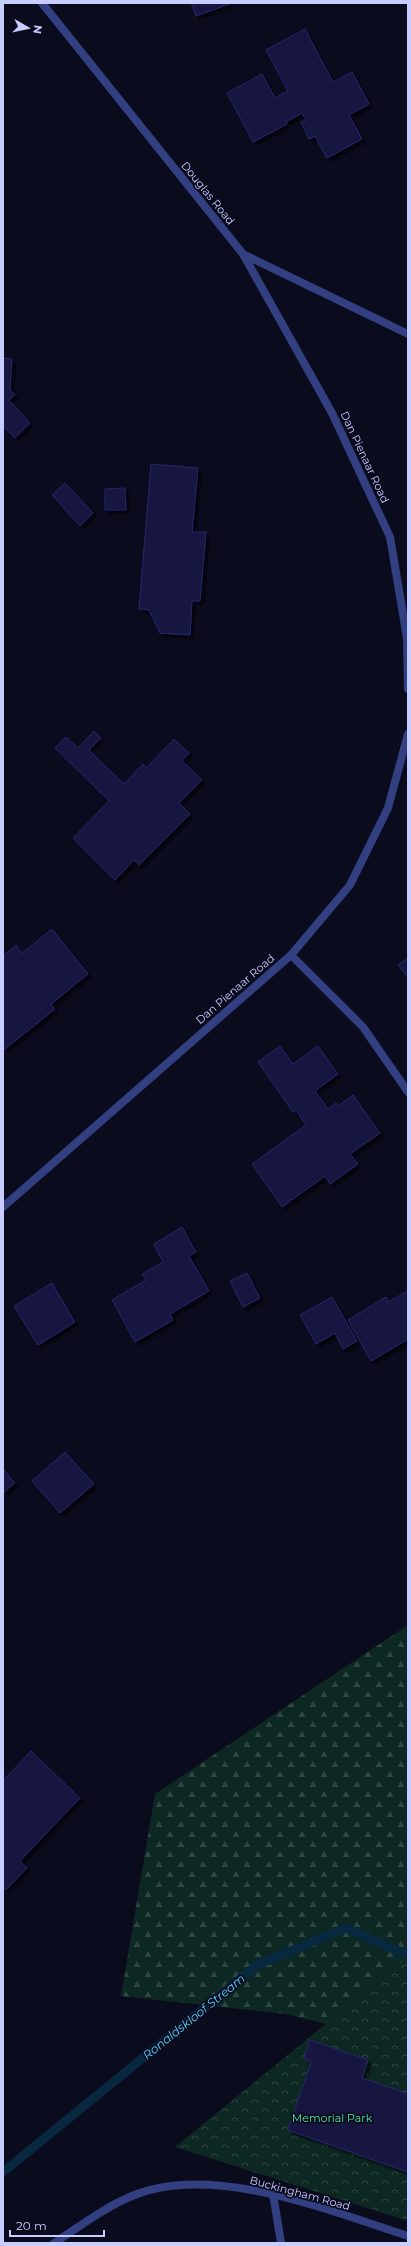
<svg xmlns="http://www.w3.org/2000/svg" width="411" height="2246" viewBox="0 0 411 2246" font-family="Montserrat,sans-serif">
	<defs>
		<pattern id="forest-firs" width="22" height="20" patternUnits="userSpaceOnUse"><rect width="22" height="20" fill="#0d2822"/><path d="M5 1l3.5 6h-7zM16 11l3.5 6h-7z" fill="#2f4643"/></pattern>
		<pattern id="park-crowns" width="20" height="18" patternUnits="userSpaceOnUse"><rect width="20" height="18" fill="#0d2822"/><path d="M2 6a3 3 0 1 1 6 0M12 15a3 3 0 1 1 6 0" fill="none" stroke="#2f4643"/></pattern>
		<filter id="shadow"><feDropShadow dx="3.5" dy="3.5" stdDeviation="1" flood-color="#0009"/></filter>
	</defs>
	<rect width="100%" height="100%" fill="#0b0b1e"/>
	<path fill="url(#forest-firs)" d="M408 1625V2044L285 2014 121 1996 155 1794Z"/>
	<path fill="url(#park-crowns)" d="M408 1957V2221L175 2147Z"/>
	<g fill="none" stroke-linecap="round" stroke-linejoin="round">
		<path stroke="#082840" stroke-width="9" d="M3 2172 257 1965 346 1928 408 1955"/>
	</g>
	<g fill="#161640" stroke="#26266e" filter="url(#shadow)">
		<path d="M191 3H232L196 16Z"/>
		<path d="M305 29 333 82 352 72 369 104 349 115 362 139 327 158 315 136 309 139 301 122 306 120 302 113 286 122 287 124 253 142 227 93 262 74 275 98 288 91 266 50Z"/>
		<path d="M3 358 12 359 10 390 15 395 9 400 30 423 15 438 3 426Z"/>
		<path d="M151 464 198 468 192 532H206L200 601H192L190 635 160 633 149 610 139 609Z"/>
		<path d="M65 483 93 513 80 526 52 495Z"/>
		<path d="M125 488 126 510H105V489Z"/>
		<path d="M94 731 101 738 89 750 124 784 143 764 146 768 174 739 189 753 182 761 202 780 179 803 190 814 139 865 134 860 115 880 73 838 109 801 55 748 66 737 78 748Z"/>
		<path d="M52 929 88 974 51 1004 55 1009 5 1049 3 1046V956L16 945 22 953Z"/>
		<path d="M408 958V978L398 965Z"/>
		<path d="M280 1046 293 1064 318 1046 338 1074 315 1091 328 1109 336 1103 338 1106 353 1095 380 1133 350 1154 358 1164 330 1184 325 1176 282 1207 252 1164 306 1125 296 1110 293 1112 258 1062Z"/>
		<path d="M182 1227 196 1252 189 1256 209 1291 170 1314 173 1320 135 1342 112 1300 146 1280 142 1274 163 1262 154 1244Z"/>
		<path d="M247 1273 260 1298 243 1307 230 1281Z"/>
		<path d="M52 1283 75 1322 38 1345 14 1306Z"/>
		<path d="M408 1291V1339L371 1361 348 1320 386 1297 388 1302Z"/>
		<path d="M332 1297 357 1341 343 1349 335 1333 316 1344 300 1315Z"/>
		<path d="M65 1452 94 1484 60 1513 32 1481Z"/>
		<path d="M3 1469 15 1483 3 1493Z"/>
		<path d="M31 1751 80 1798 20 1861 27 1868 6 1890 3 1887V1781Z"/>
		<path d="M310 2040 368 2060 362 2078 408 2094V2172L288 2130 311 2062 304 2059Z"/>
	</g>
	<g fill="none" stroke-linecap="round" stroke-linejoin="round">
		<path stroke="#323f80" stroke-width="8" d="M273 2194 281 2243"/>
		<g stroke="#323f80" stroke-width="8">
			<path d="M42 3 243 254 408 334"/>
			<path d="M243 254 332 413 390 537 407 638 408 689"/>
			<path d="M291 955 363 1027 408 1092"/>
			<path d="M3 1207 291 955 350 885 388 808 408 734"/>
			<path d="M54 2243C79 2227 105 2207 132 2196 212 2162 330 2211 408 2236"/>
		</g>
	</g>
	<g text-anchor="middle" stroke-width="3.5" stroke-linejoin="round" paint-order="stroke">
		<g font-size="11" fill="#c8cdff" stroke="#0b0b1e">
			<text transform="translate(208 193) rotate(51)" y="4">Douglas Road</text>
			<text transform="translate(365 457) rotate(65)" y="4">Dan Pienaar Road</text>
			<text transform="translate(235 989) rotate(-41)" y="4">Dan Pienaar Road</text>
			<text transform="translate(300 2193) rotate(15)" y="4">Buckingham Road</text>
		</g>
		<g font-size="11" fill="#4de6a1" stroke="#0b0b1e">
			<text x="332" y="2122">Memorial Park</text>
		</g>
		<g font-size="12" font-style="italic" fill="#56d3ff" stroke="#0b0b1e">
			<text transform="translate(194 2017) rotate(-39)" y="4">Ronaldskloof Stream</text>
		</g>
	</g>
	<rect width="411" height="2246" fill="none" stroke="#c8cdff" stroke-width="8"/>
	<g transform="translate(28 28) rotate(99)" stroke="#0b0b1e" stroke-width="3" paint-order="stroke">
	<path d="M0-3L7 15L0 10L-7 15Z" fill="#c8cdff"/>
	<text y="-6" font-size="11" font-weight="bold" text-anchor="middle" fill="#c8cdff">N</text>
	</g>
	<path d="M10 2230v6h94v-6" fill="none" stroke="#c8cdff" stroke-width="2"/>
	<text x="16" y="2230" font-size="12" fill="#c8cdff" stroke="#0b0b1e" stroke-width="3" paint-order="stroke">20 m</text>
</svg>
